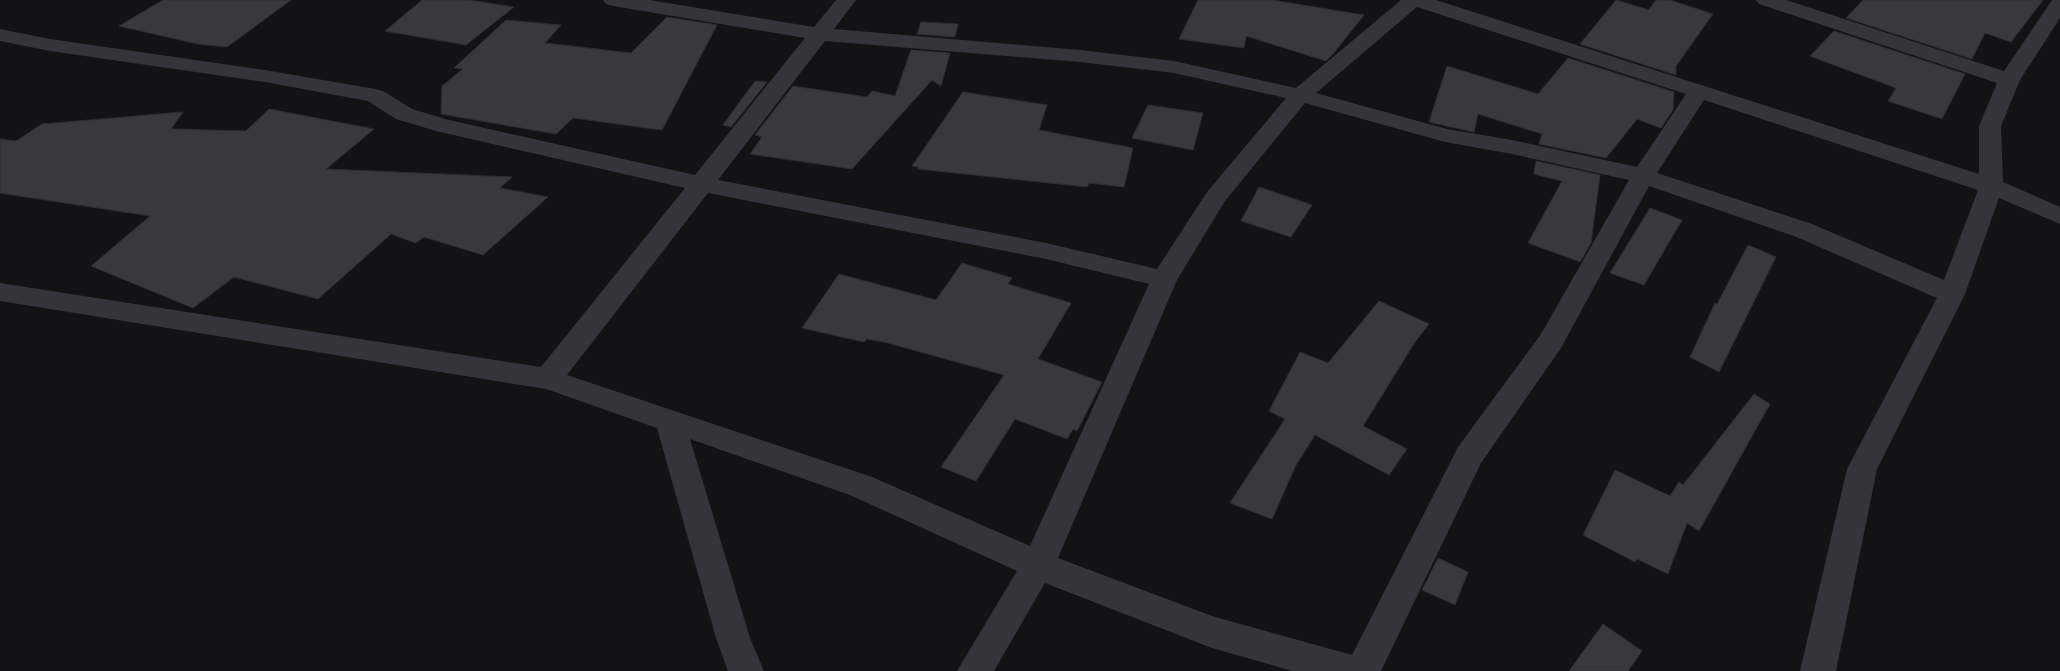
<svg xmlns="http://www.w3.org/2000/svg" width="2060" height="671" viewBox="0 0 2060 671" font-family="Karla,sans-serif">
	<rect width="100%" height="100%" fill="#131315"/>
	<g fill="#38383d" stroke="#2e2d31">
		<path d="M163 0H291L227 47 198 44 119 26Z"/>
		<path d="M422 0H469L514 7 466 45 385 31Z"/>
		<path d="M1198 0H1272L1364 15 1333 54 1326 61 1246 36 1244 48 1179 39Z"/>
		<path d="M1616 0 1649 10 1656 0H1670L1713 14 1676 66V75L1580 44Z"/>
		<path d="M1863 0H2043L2011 42 1985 33 1972 59 1846 18Z"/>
		<path d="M667 17 717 25 662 130 573 118 556 134 441 114 442 86 463 69 454 68 506 20 561 25 545 43 631 53Z"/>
		<path d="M921 22 958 24 955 37 917 34Z"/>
		<path d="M1834 31 1965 74 1942 119 1888 101 1896 88 1810 56Z"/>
		<path d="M911 50 950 53 941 86 932 80 852 169 750 154 762 137 755 135 793 86 867 97 872 91 895 96Z"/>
		<path d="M1568 58 1674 92 1673 110 1661 128 1637 119 1606 158 1539 144 1542 134 1478 114 1474 132 1429 122 1447 66 1538 94Z"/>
		<path d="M755 81 767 82 731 127 723 125Z"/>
		<path d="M963 92 1047 105 1039 130 1133 148 1124 187 1089 183 1087 187 918 169V167L912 166Z"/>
		<path d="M1148 105 1203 113 1193 150 1132 138Z"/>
		<path d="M269 109 374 129 326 169 512 177 500 188 548 197 483 255 424 237 416 243 391 234 318 299 234 277 193 308 91 266 150 216 0 193V139L16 141 42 124 183 112 171 129 246 131Z"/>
		<path d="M1536 161 1600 175 1591 243 1580 262 1528 243 1562 181 1534 174Z"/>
		<path d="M1259 187 1312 205 1291 237 1241 221Z"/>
		<path d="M1650 208 1682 220 1644 285 1610 273Z"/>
		<path d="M1748 245 1776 257 1719 372 1690 357 1715 303 1717 304Z"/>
		<path d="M962 263 1012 278 1008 284 1071 303 1038 359 1102 382 1077 431 1073 429 1067 439 1015 419 976 481 941 467 1004 375 884 342 867 339 864 342 802 328 839 274 936 300Z"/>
		<path d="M1379 301 1429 324 1415 342 1363 426 1407 449 1389 475 1315 435 1296 465 1272 519 1230 503 1285 419 1269 411 1300 352 1328 363Z"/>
		<path d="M1754 394 1770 404 1699 531 1687 523 1668 574 1637 559 1635 562 1583 535 1615 470 1670 496 1679 482 1683 485Z"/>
		<path d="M1438 558 1468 572 1455 605 1422 590Z"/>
		<path d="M1603 624 1642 651 1628 671H1569Z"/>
	</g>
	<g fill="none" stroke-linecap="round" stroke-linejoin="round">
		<path fill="#34343a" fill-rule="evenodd" d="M603 0H649L814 27 836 0H856L834 29 1080 50 1174 61 1296 88 1401 0H1436L1979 174V126L1997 83 1759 4 1756 0H1786L2004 71 2052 0H2060V18L2020 80 2001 126 2003 182 2060 207V224L1999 198 1965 294 1877 469 1836 671H1800L1847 469 1937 298 1794 236 1649 186 1561 348 1481 463 1381 671H1293L1212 648 1045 583 994 671H957L1017 571 850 495 690 439 750 638 764 671H728L716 638 657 428 546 389 0 301V283L541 367 685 188 436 131 396 119 368 101 265 82 50 51 0 41V29L50 39 265 70 375 89 383 91 412 109 449 120 695 175 805 38 613 6 606 4ZM1417 7 1686 94 1637 167 1512 140 1447 129 1316 93ZM825 41 1080 62 1174 73 1286 98 1207 192 1157 269 1046 243 718 180ZM1704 100 1978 190 1944 280 1812 224 1657 173ZM1305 103 1445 142 1512 154 1629 180 1541 334 1458 447 1352 655 1212 616 1058 558 1177 280 1225 201ZM708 193 1046 259 1149 284 1030 546 872 477 567 375Z"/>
	</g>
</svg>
